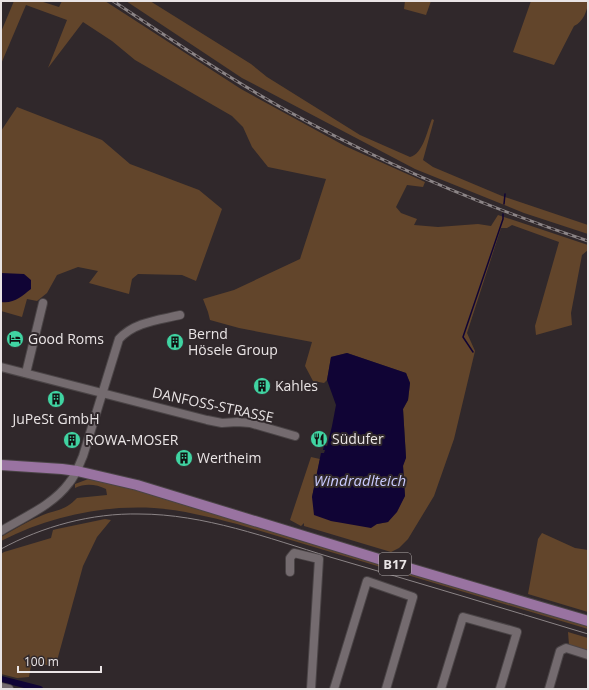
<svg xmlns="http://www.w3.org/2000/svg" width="589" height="690" viewBox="0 0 589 690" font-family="'Open Sans',sans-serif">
	<rect width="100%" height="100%" fill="#30282b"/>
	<g fill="#62452b">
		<path d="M14 1H40L59 7 62 1H105L241 89 345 146 425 182 423 187 407 185 396 207 401 213 417 219 414 225 438 227 478 224 491 226 498 215 588 245V250L582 255 571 313 572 325 536 335 535 326 559 242 512 225 507 228H501L467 333 475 351 454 439 434 496 408 539 399 548 391 552 304 526V523L301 526 290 520 311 457 320 459 312 497 331 521 377 524 388 522 405 496 403 465 406 457 403 409 408 400 410 383 406 373 347 353 331 357 327 380 324 383 313 381 305 366 312 342 239 328 210 320 208 312 203 299 234 290 300 259 326 179 268 167 252 147 243 127 232 116 135 60 112 41 83 22 48 68 67 20 26 5 1 64V32Z"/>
		<path d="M126 1H150L251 64 267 77 360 135 410 157C423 154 427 131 432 119L434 120 423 160 433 167 502 196 588 225V234L524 213 415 169 242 78Z"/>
		<path d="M405 1H431L426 15 404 9Z"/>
		<path d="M531 1H588C588 10 583 22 574 26L554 65 513 52Z"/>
		<path d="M17 107 102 140 130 164 199 190 222 209 196 281 182 275 138 274 132 279 129 294 89 283 98 271 78 267 57 275 47 293 37 301 27 299 22 317 1 311V131Z"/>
		<path d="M91 478 202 508 588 624V629L237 524C210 517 182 510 154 508 101 505 48 517 1 541V537C15 529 28 521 43 515 58 509 65 511 77 498L107 495 106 489C96 484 85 483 75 488V484Z"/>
		<path d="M105 519 111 520 97 537 83 566 55 668 32 660 29 677 17 678 1 674V554L4 552 51 538 53 530 57 529Z"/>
		<path d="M542 533 575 548 588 550V612L528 594 538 539Z"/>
		<path d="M568 632 588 638V650L569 645Z"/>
	</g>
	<g fill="#100435">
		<path d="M1 273 24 274 31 280V289C22 296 14 304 1 302Z"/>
		<path d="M347 353 406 373 410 383 408 400 403 409 406 458 403 466 405 496 397 512 388 522 377 524 371 528 331 521 314 515 312 497 321 453H324L325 450H323L324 445 327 446 332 426 336 405 327 380 331 357Z"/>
	</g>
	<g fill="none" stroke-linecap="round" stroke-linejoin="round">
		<g stroke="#100435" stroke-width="1.5">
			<path d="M504 204 505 194"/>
			<path d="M473 352 463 337 503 219V214"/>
		</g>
		<path stroke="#100435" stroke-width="6" d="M1 679 40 689"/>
		<g stroke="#4a4446" stroke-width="10">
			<g id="minor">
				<path d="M1 367 207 420 222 423 237 422 250 423 295 436"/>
				<path d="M26 373 43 303"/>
				<path d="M1 531C24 517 53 505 69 483 76 475 79 465 83 456L119 339C134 322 159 320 180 315"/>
				<path d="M290 572V558L294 553 319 559 311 689"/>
				<path d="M1 687 9 689"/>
				<path d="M334 689 367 581 413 597 386 689"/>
				<path d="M441 689 463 617 517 632 500 689"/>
				<path d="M549 689 560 651 566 648 588 655"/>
			</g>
		</g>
		<g stroke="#4a4446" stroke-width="12">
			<path id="major" d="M1 465 62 469 77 471 137 485 395 564 588 621"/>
		</g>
		<use href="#minor" stroke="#746b6f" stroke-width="8"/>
		<use href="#major" stroke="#9973a1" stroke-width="10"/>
		<path stroke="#8b8486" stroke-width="1" d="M1 549C43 526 92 513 139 514 204 514 268 538 330 557 416 582 502 608 588 634"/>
		<g stroke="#8b8486" stroke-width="3">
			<path id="rail" d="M113 1C169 38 225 76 284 109 381 163 483 206 588 241"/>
		</g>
		<use href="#rail" stroke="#30282b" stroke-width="1.5" stroke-dasharray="4.5" stroke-linecap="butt"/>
	</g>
	<defs>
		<g id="hotel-disc" transform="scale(0.9)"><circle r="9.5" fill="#40d4a2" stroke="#30282b"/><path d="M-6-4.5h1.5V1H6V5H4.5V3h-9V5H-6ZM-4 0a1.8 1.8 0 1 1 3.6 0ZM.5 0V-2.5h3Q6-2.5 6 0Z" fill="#111"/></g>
		<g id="building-disc" transform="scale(0.9)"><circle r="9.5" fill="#40d4a2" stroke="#30282b"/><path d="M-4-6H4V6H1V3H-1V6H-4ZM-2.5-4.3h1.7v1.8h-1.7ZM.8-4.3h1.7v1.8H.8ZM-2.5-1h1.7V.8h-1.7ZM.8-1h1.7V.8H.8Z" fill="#111"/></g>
		<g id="restaurant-disc" transform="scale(0.9)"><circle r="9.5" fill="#40d4a2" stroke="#30282b"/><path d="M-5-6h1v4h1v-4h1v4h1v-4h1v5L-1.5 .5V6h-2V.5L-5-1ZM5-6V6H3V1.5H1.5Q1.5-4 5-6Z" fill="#111"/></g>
	</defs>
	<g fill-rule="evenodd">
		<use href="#hotel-disc" x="15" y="339"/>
		<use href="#building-disc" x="175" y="342"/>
		<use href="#building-disc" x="262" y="386"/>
		<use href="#building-disc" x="56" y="399"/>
		<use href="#restaurant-disc" x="319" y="439"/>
		<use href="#building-disc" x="72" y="440"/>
		<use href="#building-disc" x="184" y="458"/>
	</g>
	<g text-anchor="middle" stroke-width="4" stroke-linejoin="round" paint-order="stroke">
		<rect fill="#30282b" stroke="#b2acad" stroke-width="1" x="379" y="553" width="32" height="22" rx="3"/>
		<g font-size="13" font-weight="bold" fill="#e9e4e5">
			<text x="395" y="569">B17</text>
		</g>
		<g font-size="14" fill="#e9e4e5" stroke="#30282b" text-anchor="start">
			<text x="188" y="339">Bernd<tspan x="188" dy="16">Hösele Group</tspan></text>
			<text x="28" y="344">Good Roms</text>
			<text x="275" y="391">Kahles</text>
			<text x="56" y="424" text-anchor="middle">JuPeSt GmbH</text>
			<text x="332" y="444">Südufer</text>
			<text x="85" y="445">ROWA-MOSER</text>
			<text x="197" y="463">Wertheim</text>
		</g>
		<g font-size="14" fill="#e9e4e5" stroke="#30282b">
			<text transform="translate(213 405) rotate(12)" y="5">DANFOSS-STRASSE</text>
		</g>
		<g font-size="15" font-style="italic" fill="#c9cafd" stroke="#30282b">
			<text x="360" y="486">Windradlteich</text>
		</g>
	</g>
	<rect width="589" height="690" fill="none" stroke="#e9e4e5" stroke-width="4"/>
	<path d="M18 666v6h83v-6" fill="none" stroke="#e9e4e5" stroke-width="2"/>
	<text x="24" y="666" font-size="12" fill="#e9e4e5" stroke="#30282b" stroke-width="3" paint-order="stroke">100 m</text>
</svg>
